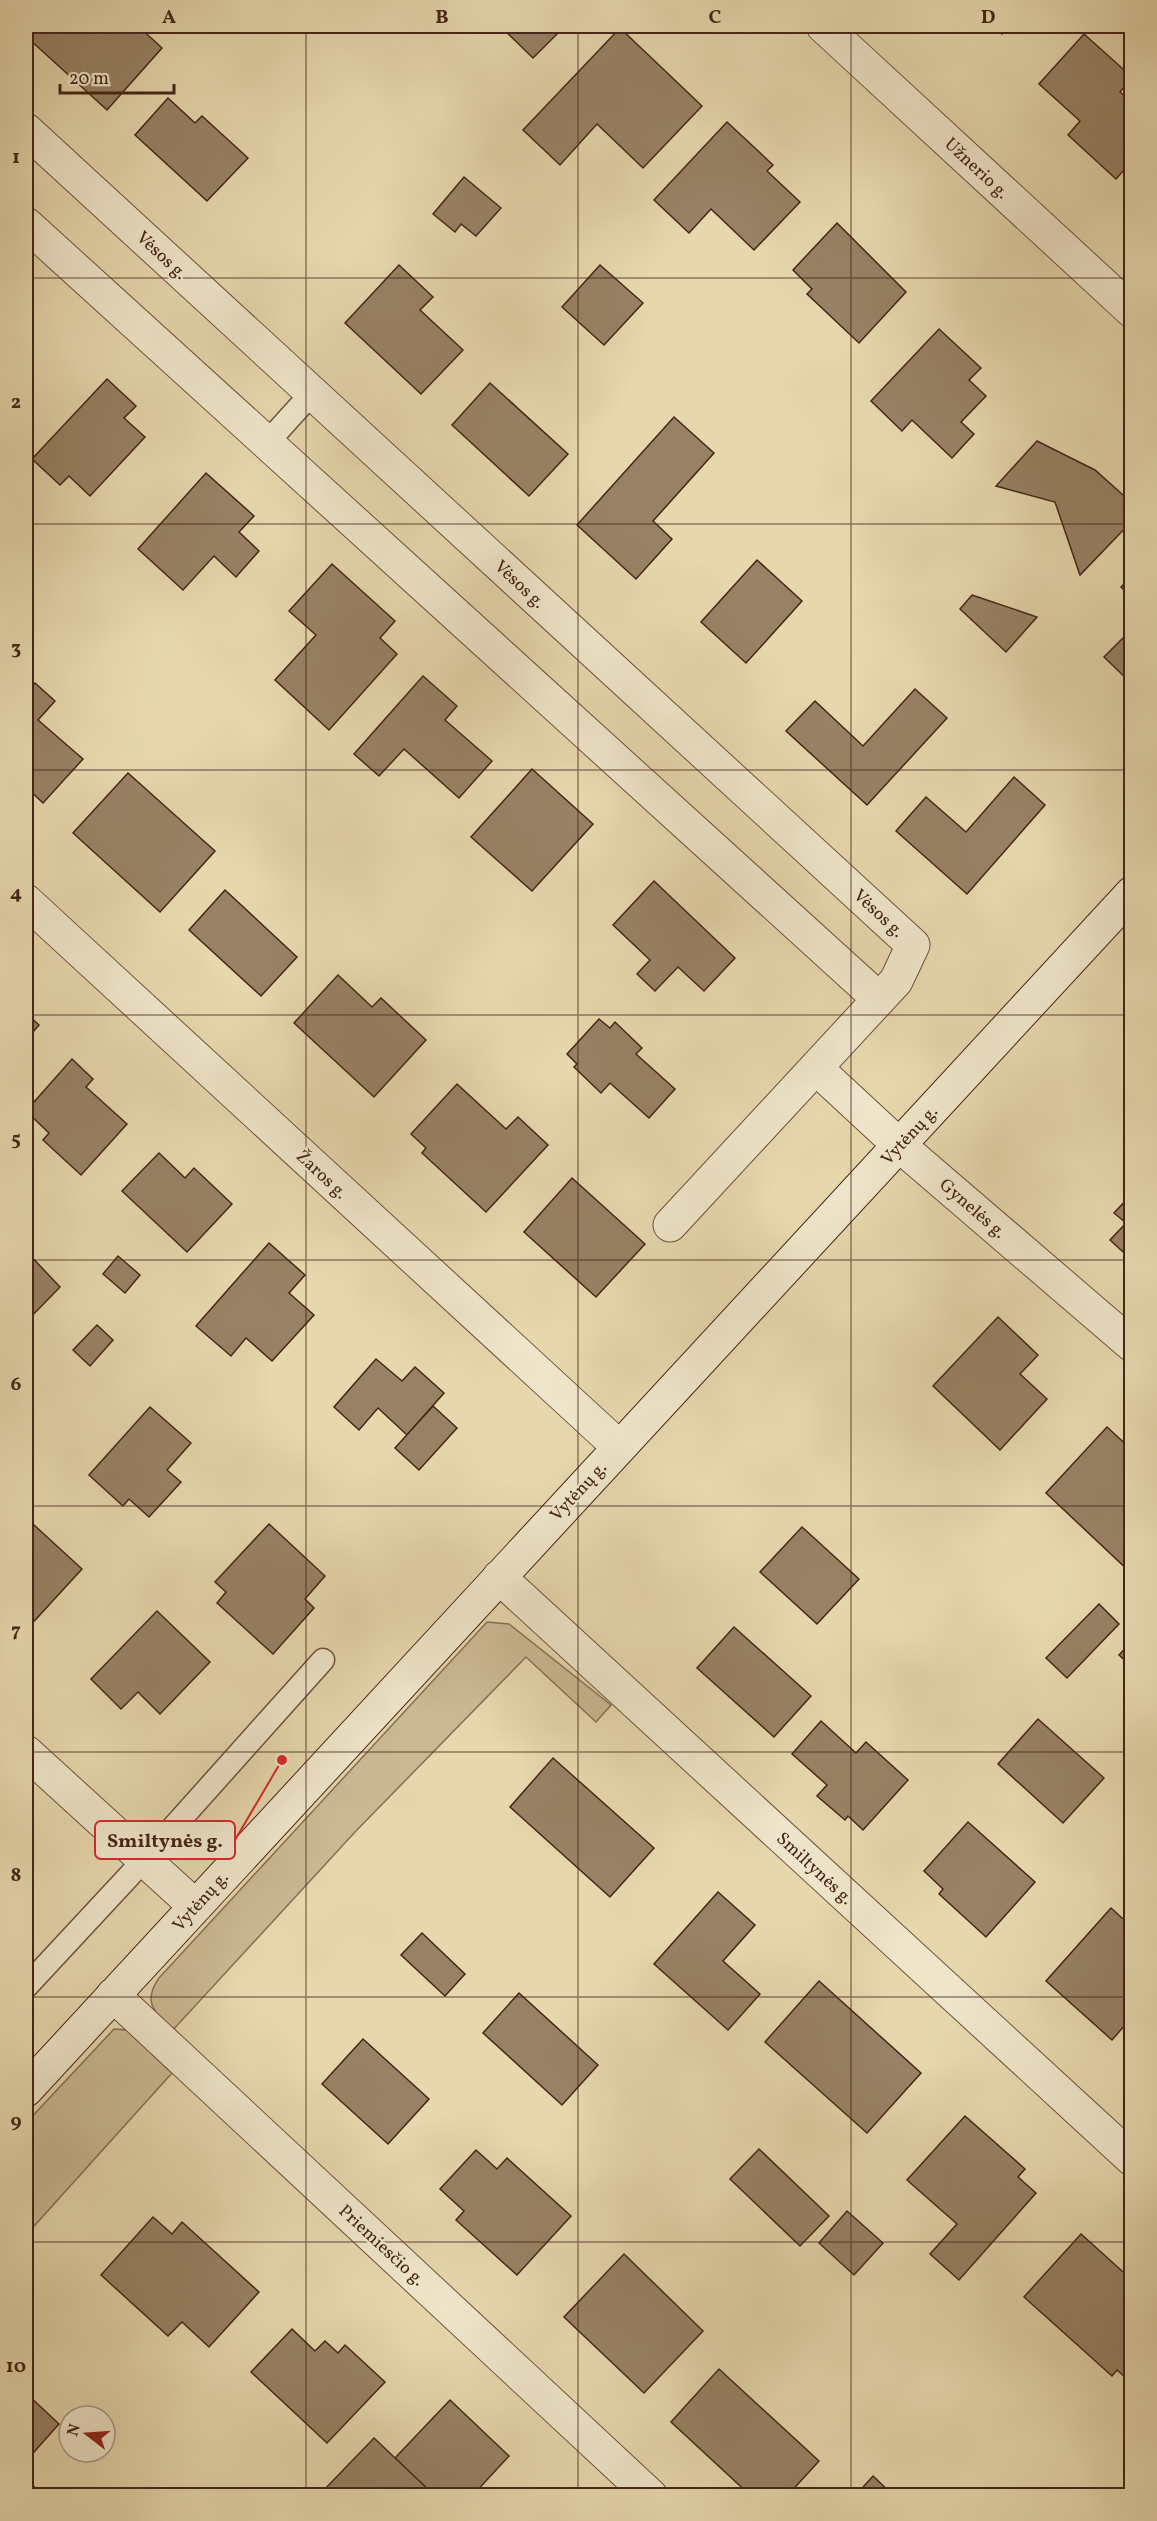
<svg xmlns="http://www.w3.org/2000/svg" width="1157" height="2521" viewBox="0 0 1157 2521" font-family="Vollkorn,serif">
	<rect width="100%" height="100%" fill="#e6d7ad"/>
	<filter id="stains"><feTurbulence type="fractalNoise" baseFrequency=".00333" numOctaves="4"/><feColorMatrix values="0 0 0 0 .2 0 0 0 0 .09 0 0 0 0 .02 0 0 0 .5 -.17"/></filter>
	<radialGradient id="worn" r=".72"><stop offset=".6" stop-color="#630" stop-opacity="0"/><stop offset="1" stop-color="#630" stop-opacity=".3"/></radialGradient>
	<g fill="#cab993" stroke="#876f54" stroke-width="1.5">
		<path d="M487 1622 509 1624 611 1705 596 1722 526 1657 355 1832 172 2031C155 2013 142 2002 159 1978Z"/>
		<path d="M114 2029 127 2030 172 2073 26 2235V2123Z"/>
	</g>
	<g fill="#988265" stroke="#442516" stroke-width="1.5">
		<path d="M41 26H138L162 48 107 110 29 39Z"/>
		<path d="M500 26H565L533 58Z"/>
		<path d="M993 26H1011L1002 34Z"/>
		<path d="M620 28 702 106 643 168 597 124 560 165 523 130Z"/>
		<path d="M1084 34 1132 77 1120 92 1132 102V161L1116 179 1068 135 1080 121 1039 84Z"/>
		<path d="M168 98 195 123 202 116 248 158 207 201 135 135Z"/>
		<path d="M727 122 773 165 767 171 800 202 754 250 711 209 689 233 654 200Z"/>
		<path d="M464 177 501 208 476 236 461 224 455 232 433 214Z"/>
		<path d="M837 223 906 292 859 343 807 294 812 289 793 270Z"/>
		<path d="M399 265 433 297 420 310 463 350 421 394 345 323Z"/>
		<path d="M600 265 643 303 604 345 562 307Z"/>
		<path d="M939 329 981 368 969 380 986 396 961 422 974 434 952 458 912 420 902 431 871 401Z"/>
		<path d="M107 379 136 406 124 418 145 437 90 496 69 476 60 485 32 459Z"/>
		<path d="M490 383 568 454 529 496 452 425Z"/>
		<path d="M674 417 714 453 653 521 672 539 636 579 577 525Z"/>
		<path d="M1037 441 1095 470 1132 503V521L1080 575 1055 502 996 486Z"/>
		<path d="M206 473 254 516 239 532 259 551 236 577 214 556 183 590 138 549Z"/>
		<path d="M757 560 802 601 746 663 701 622Z"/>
		<path d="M332 564 395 621 380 638 397 654 329 730 275 680 316 635 289 611Z"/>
		<path d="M1132 576V598L1121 587Z"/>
		<path d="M972 595 1037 617 1006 652 960 609Z"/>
		<path d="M1132 629V684L1104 657Z"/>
		<path d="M423 676 457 706 445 720 492 761 459 798 404 749 379 776 354 754Z"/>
		<path d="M35 683 55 701 38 720 83 759 43 803 26 787V694Z"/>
		<path d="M915 689 947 718 867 805 786 731 815 701 863 746Z"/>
		<path d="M532 769 593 824 532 891 471 837Z"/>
		<path d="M128 773 215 851 160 912 73 833Z"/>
		<path d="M1014 777 1045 805 967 894 896 831 926 797 966 832Z"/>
		<path d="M654 881 735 958 704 991 678 967 655 991 637 974 650 960 613 925Z"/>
		<path d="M225 890 297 957 261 996 189 930Z"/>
		<path d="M338 975 372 1007 381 998 426 1040 374 1097 294 1023Z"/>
		<path d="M26 1013 39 1025 26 1040Z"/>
		<path d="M599 1019 610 1028 615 1022 642 1048 636 1054 675 1089 649 1118 610 1083 601 1093 574 1067 577 1064 567 1054Z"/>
		<path d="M72 1059 93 1079 86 1087 127 1124 81 1175 43 1140 49 1133 26 1111Z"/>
		<path d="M457 1084 506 1129 518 1117 548 1145 486 1212 422 1153 426 1148 411 1134Z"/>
		<path d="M159 1153 185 1178 194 1168 232 1204 187 1252 122 1191Z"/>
		<path d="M572 1178 645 1244 596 1297 524 1232Z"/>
		<path d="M1132 1194V1260L1110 1240 1126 1223 1114 1213Z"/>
		<path d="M269 1243 305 1275 289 1293 314 1315 272 1361 246 1338 231 1356 196 1326Z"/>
		<path d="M26 1251 60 1287 26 1322Z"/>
		<path d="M118 1256 140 1275 125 1293 103 1274Z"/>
		<path d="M998 1317 1038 1355 1020 1374 1047 1399 1000 1450 933 1386Z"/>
		<path d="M97 1325 113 1340 90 1366 73 1350Z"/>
		<path d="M376 1359 402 1381 415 1367 444 1393 407 1435 378 1408 359 1430 334 1407Z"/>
		<path d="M433 1406 457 1428 419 1470 395 1448Z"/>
		<path d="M150 1407 191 1443 167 1470 181 1482 149 1517 129 1499 123 1506 89 1475Z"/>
		<path d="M1107 1427 1132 1450 1131 1573 1046 1493Z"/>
		<path d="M269 1524 325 1576 305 1599 314 1608 273 1654 217 1603 226 1592 215 1582Z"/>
		<path d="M34 1525 82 1569 26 1630V1535Z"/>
		<path d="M802 1527 859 1579 817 1624 760 1572Z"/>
		<path d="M1099 1604 1119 1624 1067 1678 1046 1658Z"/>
		<path d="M157 1611 210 1662 160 1714 138 1692 121 1709 91 1679Z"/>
		<path d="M734 1627 811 1696 774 1737 697 1668Z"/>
		<path d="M1132 1641V1667L1119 1655Z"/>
		<path d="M1038 1719 1104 1778 1063 1823 998 1764Z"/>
		<path d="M821 1721 856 1753 866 1742 908 1780 863 1830 848 1816 845 1820 817 1796 827 1785 792 1754Z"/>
		<path d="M553 1758 654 1848 610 1897 510 1807Z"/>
		<path d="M968 1822 1035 1882 986 1937 939 1894 943 1889 924 1871Z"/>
		<path d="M718 1892 755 1925 723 1961 760 1994 728 2030 654 1964Z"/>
		<path d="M1111 1908 1132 1927V2017L1112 2040 1046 1981Z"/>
		<path d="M422 1933 465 1974 445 1996 401 1955Z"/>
		<path d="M819 1981 921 2073 867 2133 765 2042Z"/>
		<path d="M519 1993 598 2065 562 2105 483 2033Z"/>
		<path d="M363 2039 429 2099 388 2144 322 2084Z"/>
		<path d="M965 2116 1025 2169 1018 2177 1036 2193 959 2280 930 2254 957 2224 907 2180Z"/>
		<path d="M759 2149 829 2216 800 2246 730 2179Z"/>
		<path d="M476 2150 497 2169 507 2158 571 2216 517 2275 456 2220 464 2211 440 2189Z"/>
		<path d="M847 2211 883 2243 854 2275 819 2243Z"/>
		<path d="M153 2217 172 2234 182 2222 259 2292 209 2347 182 2322 168 2336 101 2275Z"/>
		<path d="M1081 2234 1132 2280V2383L1117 2370 1112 2376 1024 2297Z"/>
		<path d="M624 2254 703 2331 644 2393 564 2317Z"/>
		<path d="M292 2329 315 2351 325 2341 338 2353 345 2345 385 2382 327 2443 251 2372Z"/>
		<path d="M719 2369 819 2461 787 2496H751L671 2422Z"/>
		<path d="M26 2393 59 2424 26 2461Z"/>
		<path d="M450 2400 509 2456 472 2496H434L395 2458Z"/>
		<path d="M374 2438 434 2495V2496H325L322 2492Z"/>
		<path d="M873 2476 894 2496H855Z"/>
		<path d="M26 2479 43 2495V2496H26Z"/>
	</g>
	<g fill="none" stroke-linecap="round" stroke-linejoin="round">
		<g stroke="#6c523c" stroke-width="25">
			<g id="service">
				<path d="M265 445 312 393"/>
				<path d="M26 1987 144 1860 323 1660"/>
			</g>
		</g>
		<g stroke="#6c523c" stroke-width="35">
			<g id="minor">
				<path d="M823 26 1132 311"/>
				<path d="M26 130 913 945 896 981 670 1225"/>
				<path d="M26 224 879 999"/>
				<path d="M26 901 619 1447"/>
				<path d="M817 1069 899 1145 1132 1345"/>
				<path d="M499 1577 1132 2159"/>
				<path d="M26 1752 195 1906"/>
				<path d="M113 1995 651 2496"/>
			</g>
		</g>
		<g stroke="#442516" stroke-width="35">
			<path id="secondary" d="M26 2090 1132 893"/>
		</g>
		<use href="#service" stroke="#efe5ca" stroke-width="22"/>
		<use href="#minor" stroke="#efe5ca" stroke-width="33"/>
		<use href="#secondary" stroke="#efe5ca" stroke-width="33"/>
	</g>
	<path fill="none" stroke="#442516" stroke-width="1.5" stroke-opacity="0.55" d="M306 26V2496M578 26V2496M851 26V2496M26 278H1132M26 524H1132M26 770H1132M26 1015H1132M26 1260H1132M26 1506H1132M26 1752H1132M26 1997H1132M26 2242H1132"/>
	<g text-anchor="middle" stroke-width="4.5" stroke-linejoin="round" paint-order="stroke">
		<g font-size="18" fill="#442516" stroke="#efe5ca">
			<text transform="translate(977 168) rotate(43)" y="6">Užnerio g.</text>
			<text transform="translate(162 255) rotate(43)" y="6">Vėsos g.</text>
			<text transform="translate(520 584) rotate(43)" y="6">Vėsos g.</text>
			<text transform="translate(879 913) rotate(43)" y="6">Vėsos g.</text>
			<text transform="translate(909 1135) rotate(-47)" y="6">Vytėnų g.</text>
			<text transform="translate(322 1174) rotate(43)" y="6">Žaros g.</text>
			<text transform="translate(973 1208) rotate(41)" y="6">Gynelės g.</text>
			<text transform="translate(578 1491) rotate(-47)" y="6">Vytėnų g.</text>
			<text transform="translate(815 1868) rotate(43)" y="6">Smiltynės g.</text>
			<text transform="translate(200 1901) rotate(-48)" y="6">Vytėnų g.</text>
			<text transform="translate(382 2245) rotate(43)" y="6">Priemiesčio g.</text>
		</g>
	</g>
	<path fill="none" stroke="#d62828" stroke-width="2" d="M282 1760L235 1840"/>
	<circle fill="#d62828" stroke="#efe5ca" stroke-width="2" cx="282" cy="1760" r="6"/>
	<rect fill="#efe5ca" stroke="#d62828" stroke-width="2" x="95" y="1821" width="140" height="38" rx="6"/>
	<g font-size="20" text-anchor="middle" font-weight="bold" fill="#442516">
		<text x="165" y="1847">Smiltynės g.</text>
	</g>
	<rect width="1157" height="2521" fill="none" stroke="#e6d7ad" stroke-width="66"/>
	<g transform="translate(87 2434) rotate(287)"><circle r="28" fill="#efe5ca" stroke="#ab9882" stroke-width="1.5"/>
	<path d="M0-4.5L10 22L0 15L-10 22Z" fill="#8f2418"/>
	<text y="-9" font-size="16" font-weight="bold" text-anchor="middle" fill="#442516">N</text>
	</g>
	<path d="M60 84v9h114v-9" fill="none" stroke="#442516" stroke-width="3"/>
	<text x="69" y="84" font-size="18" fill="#442516" stroke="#efe5ca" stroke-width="4.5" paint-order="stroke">20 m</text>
	<rect x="33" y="33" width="1091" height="2455" fill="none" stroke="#442516" stroke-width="2"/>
	<g font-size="20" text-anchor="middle" font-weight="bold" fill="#442516">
		<text x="169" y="23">A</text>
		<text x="442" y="23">B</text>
		<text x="715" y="23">C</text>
		<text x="988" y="23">D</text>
		<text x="16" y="163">1</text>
		<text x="16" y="408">2</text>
		<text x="16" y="654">3</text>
		<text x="16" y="899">4</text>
		<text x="16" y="1145">5</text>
		<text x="16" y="1390">6</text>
		<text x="16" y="1636">7</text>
		<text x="16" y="1881">8</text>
		<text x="16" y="2127">9</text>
		<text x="16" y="2372">10</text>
	</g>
	<rect width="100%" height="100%" filter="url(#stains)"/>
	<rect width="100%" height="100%" fill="url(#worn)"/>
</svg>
